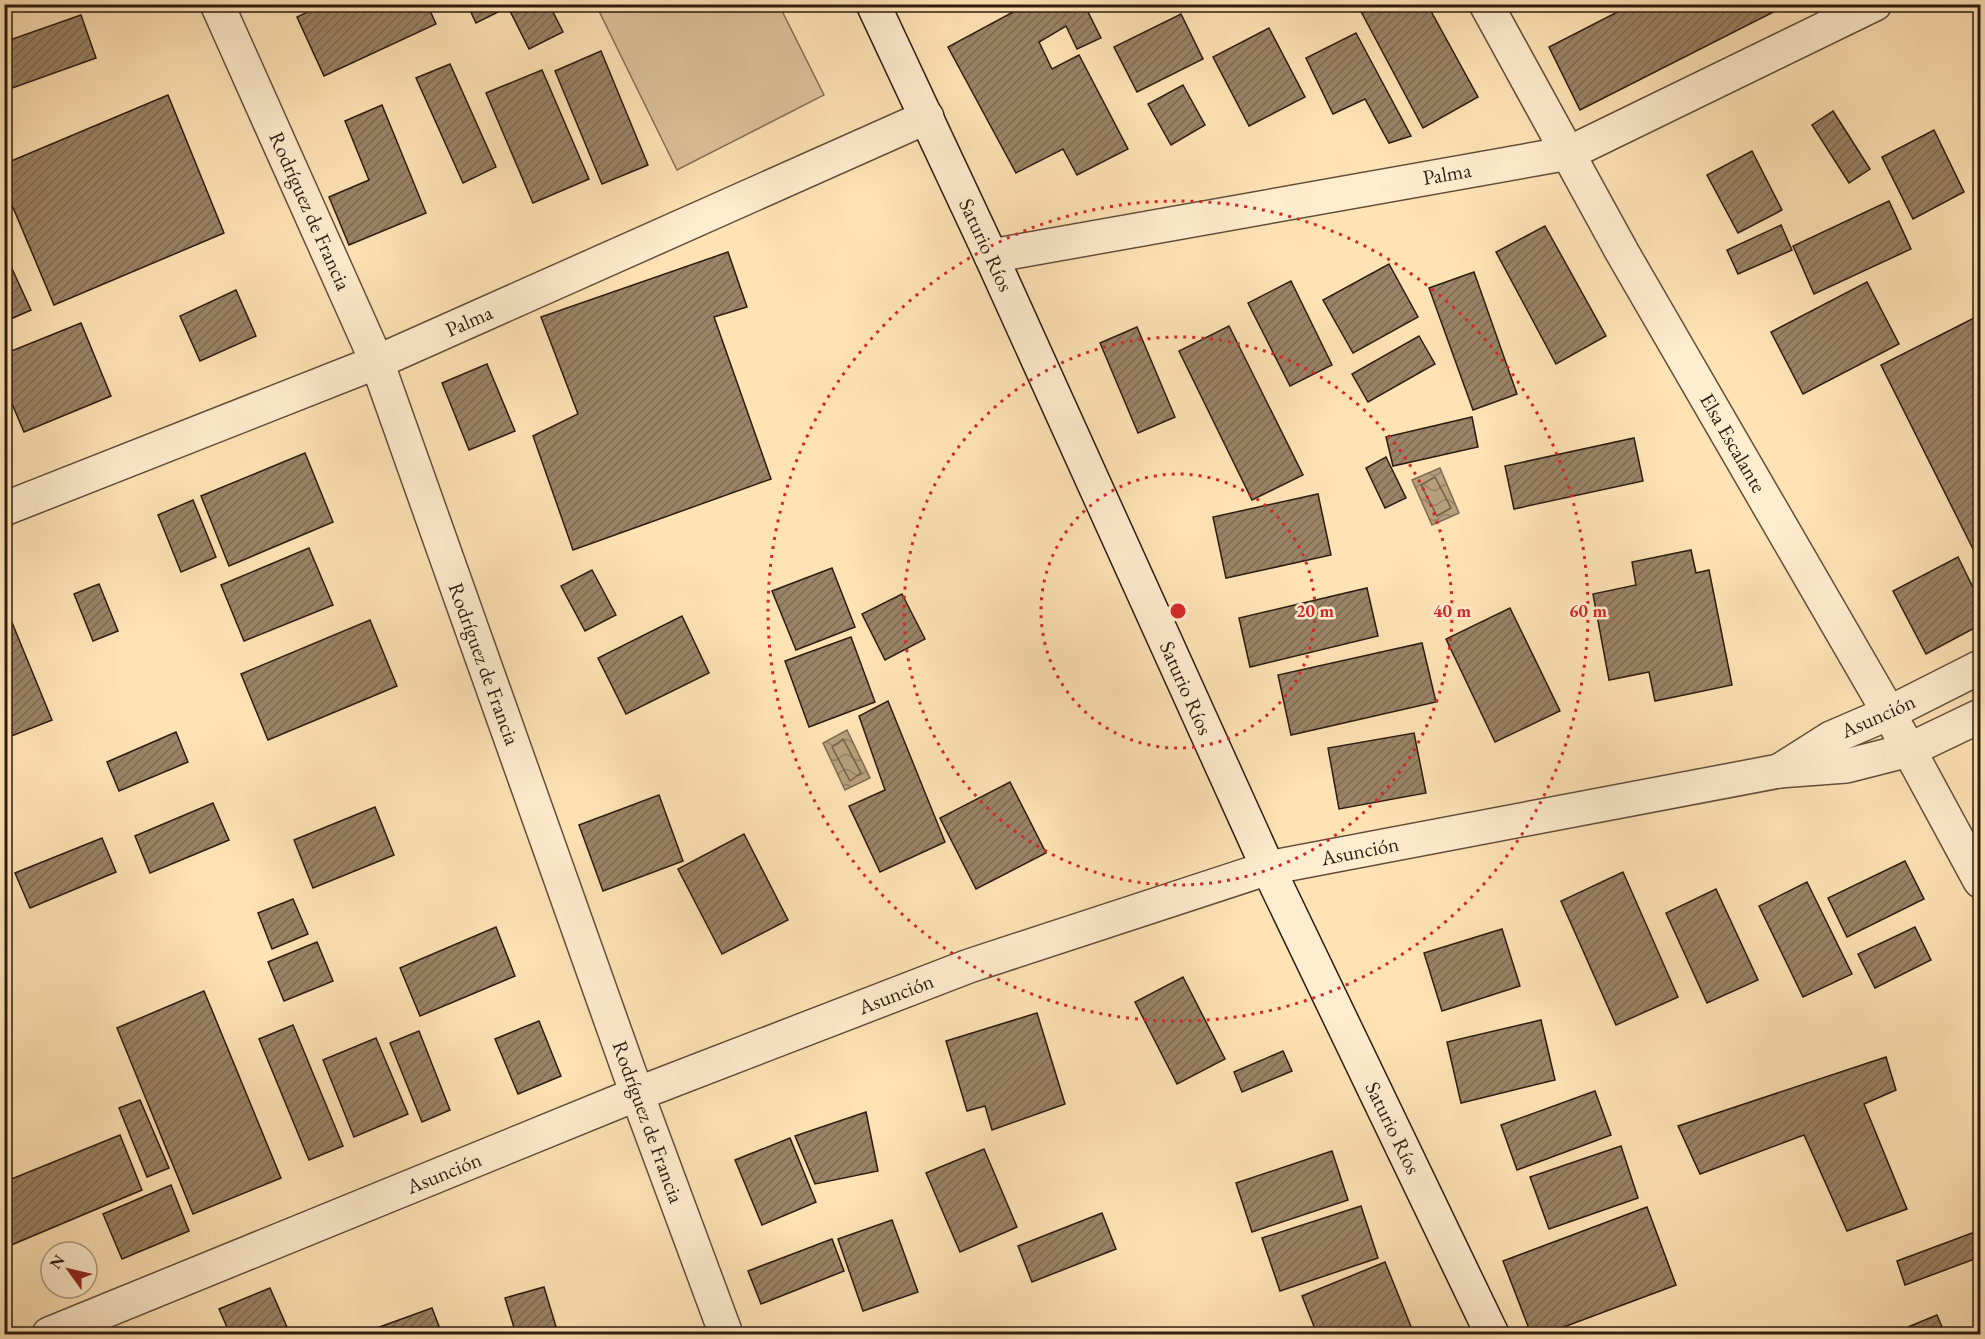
<svg xmlns="http://www.w3.org/2000/svg" width="1985" height="1339" viewBox="0 0 1985 1339" font-family="'EB Garamond',serif">
	<defs>
		<pattern id="water-waves" width="16" height="10" patternUnits="userSpaceOnUse" patternTransform="scale(1.5)"><rect width="16" height="10" fill="#b79f7d"/><path d="M0 5q4-4 8 0t8 0" fill="none" stroke="#958165"/></pattern>
		<pattern id="building-hatch" width="6" height="6" patternUnits="userSpaceOnUse" patternTransform="scale(1.5)"><rect width="6" height="6" fill="#9a8366"/><path d="M-1 1l2-2M0 6l6-6M5 7l2-2" fill="none" stroke="#7e6a53"/></pattern>
	</defs>
	<rect width="100%" height="100%" fill="#ffe3b5"/>
	<filter id="stains"><feTurbulence type="fractalNoise" baseFrequency=".00333" numOctaves="4"/><feColorMatrix values="0 0 0 0 .2 0 0 0 0 .09 0 0 0 0 .02 0 0 0 .5 -.17"/></filter>
	<radialGradient id="worn" r=".72"><stop offset=".6" stop-color="#630" stop-opacity="0"/><stop offset="1" stop-color="#630" stop-opacity=".3"/></radialGradient>
	<path fill="#dbc199" stroke="#846e55" stroke-width="1.5" d="M596 5H779L824 95 677 170Z"/>
	<g fill="url(#water-waves)" stroke="#7f6b52" stroke-width="1.5">
		<path d="M1440 468 1459 513 1432 525 1412 480Z"/>
		<path d="M847 730 870 778 845 790 823 743Z"/>
	</g>
	<g fill="none" stroke-linecap="round" stroke-linejoin="round">
		<g stroke="#725e47" stroke-width="1.5">
			<path d="M1435 477 1451 508 1437 516 1421 485Z"/>
			<path d="M843 739 861 773 850 781 832 747Z"/>
		</g>
	</g>
	<g fill="url(#building-hatch)" stroke="#2c1c11" stroke-width="1.5">
		<path d="M324 4H427L436 24 324 76 297 17Z"/>
		<path d="M467 4H549L563 32 529 49 508 7 476 23Z"/>
		<path d="M1028 4H1084L1101 38 1077 49 1066 26 1039 42 1052 69 1079 55 1128 149 1077 175 1063 149 1016 173 948 47Z"/>
		<path d="M1357 4H1427L1478 97 1423 128Z"/>
		<path d="M1633 4H1789L1580 110 1549 47Z"/>
		<path d="M1181 14 1203 59 1137 92 1114 47Z"/>
		<path d="M81 15 96 58 4 91V42Z"/>
		<path d="M1269 28 1305 97 1249 126 1213 57Z"/>
		<path d="M1356 33 1411 136 1389 143 1365 99 1333 114 1306 58Z"/>
		<path d="M601 51 648 165 602 184 555 71Z"/>
		<path d="M450 64 496 167 463 183 416 78Z"/>
		<path d="M542 70 589 179 533 203 486 93Z"/>
		<path d="M1183 85 1205 125 1171 145 1148 104Z"/>
		<path d="M168 95 224 233 54 305 4 186V164Z"/>
		<path d="M382 105 426 213 349 245 329 197 369 180 345 121Z"/>
		<path d="M1833 111 1870 169 1849 183 1812 125Z"/>
		<path d="M1934 130 1964 192 1913 219 1882 157Z"/>
		<path d="M1752 151 1782 210 1738 233 1707 175Z"/>
		<path d="M1889 201 1911 249 1814 294 1793 246Z"/>
		<path d="M1781 225 1792 250 1738 274 1727 250Z"/>
		<path d="M1545 226 1606 336 1556 364 1496 252Z"/>
		<path d="M728 252 747 307 714 317 771 479 573 550 533 436 578 414 541 317Z"/>
		<path d="M8 260 31 310 4 322V261Z"/>
		<path d="M1389 264 1418 317 1353 353 1323 300Z"/>
		<path d="M1474 272 1517 394 1473 410 1429 288Z"/>
		<path d="M1291 281 1332 365 1290 386 1248 303Z"/>
		<path d="M1867 282 1899 344 1803 394 1771 332Z"/>
		<path d="M236 290 256 336 200 361 180 316Z"/>
		<path d="M1980 315V563L1881 365Z"/>
		<path d="M81 323 111 396 24 432 4 385V354Z"/>
		<path d="M1229 326 1303 475 1252 500 1179 351Z"/>
		<path d="M1137 327 1175 417 1138 433 1100 343Z"/>
		<path d="M1419 336 1435 364 1368 402 1352 374Z"/>
		<path d="M487 364 515 431 469 450 442 383Z"/>
		<path d="M1472 417 1478 447 1393 466 1386 437Z"/>
		<path d="M1634 438 1643 481 1514 509 1505 466Z"/>
		<path d="M305 453 333 522 229 566 201 496Z"/>
		<path d="M1386 457 1406 498 1385 508 1366 468Z"/>
		<path d="M1318 494 1331 555 1226 578 1213 517Z"/>
		<path d="M193 500 216 557 181 572 158 515Z"/>
		<path d="M309 548 333 605 244 641 221 585Z"/>
		<path d="M1691 550 1696 573 1709 570 1732 685 1655 701 1649 672 1609 680 1593 594 1636 585 1632 562Z"/>
		<path d="M1958 557 1980 602V625L1926 654 1893 591Z"/>
		<path d="M832 568 855 627 796 650 772 591Z"/>
		<path d="M592 570 616 615 585 631 561 586Z"/>
		<path d="M99 584 118 631 93 641 74 594Z"/>
		<path d="M1367 588 1378 636 1250 667 1239 618Z"/>
		<path d="M902 594 925 639 885 660 862 614Z"/>
		<path d="M4 603 52 720 4 739Z"/>
		<path d="M1510 608 1560 711 1495 742 1446 639Z"/>
		<path d="M682 616 709 673 626 714 598 658Z"/>
		<path d="M370 620 397 686 268 740 241 674Z"/>
		<path d="M851 637 875 702 809 727 785 661Z"/>
		<path d="M1422 643 1436 702 1291 735 1278 675Z"/>
		<path d="M888 701 945 842 880 872 849 806 885 790 859 716Z"/>
		<path d="M176 732 188 762 119 791 107 762Z"/>
		<path d="M1414 733 1426 793 1339 809 1328 748Z"/>
		<path d="M1010 782 1046 853 976 889 940 818Z"/>
		<path d="M659 795 683 861 603 891 579 825Z"/>
		<path d="M213 803 229 840 150 873 135 836Z"/>
		<path d="M375 807 394 855 313 888 294 840Z"/>
		<path d="M744 834 788 920 722 954 678 869Z"/>
		<path d="M102 838 116 872 30 908 15 873Z"/>
		<path d="M1905 861 1924 899 1847 937 1828 898Z"/>
		<path d="M1623 872 1678 997 1616 1025 1561 901Z"/>
		<path d="M1807 882 1852 974 1803 997 1759 906Z"/>
		<path d="M1716 889 1758 980 1707 1003 1666 913Z"/>
		<path d="M293 899 308 934 272 949 258 913Z"/>
		<path d="M496 927 515 976 420 1016 400 968Z"/>
		<path d="M1915 927 1931 960 1875 988 1858 954Z"/>
		<path d="M1502 929 1520 986 1442 1011 1424 953Z"/>
		<path d="M317 942 333 981 284 1001 268 962Z"/>
		<path d="M1183 977 1225 1059 1177 1084 1135 1002Z"/>
		<path d="M204 991 281 1178 193 1214 117 1028Z"/>
		<path d="M1037 1013 1065 1104 992 1130 985 1106 967 1111 946 1041Z"/>
		<path d="M1541 1020 1555 1080 1461 1103 1447 1042Z"/>
		<path d="M539 1021 561 1076 518 1094 495 1039Z"/>
		<path d="M293 1025 343 1146 309 1160 259 1039Z"/>
		<path d="M419 1031 450 1110 422 1122 390 1043Z"/>
		<path d="M376 1038 408 1114 354 1137 323 1060Z"/>
		<path d="M1283 1051 1292 1071 1242 1092 1234 1072Z"/>
		<path d="M1886 1057 1896 1090 1864 1104 1907 1209 1847 1231 1804 1135 1700 1174 1678 1126Z"/>
		<path d="M1595 1091 1611 1135 1517 1170 1501 1125Z"/>
		<path d="M140 1100 169 1168 147 1177 119 1108Z"/>
		<path d="M866 1112 878 1171 815 1184 795 1136Z"/>
		<path d="M120 1135 142 1190 4 1248V1182Z"/>
		<path d="M790 1138 816 1202 762 1225 735 1160Z"/>
		<path d="M1621 1146 1638 1198 1549 1229 1530 1177Z"/>
		<path d="M984 1149 1017 1227 960 1252 926 1173Z"/>
		<path d="M1332 1151 1348 1200 1252 1232 1236 1183Z"/>
		<path d="M171 1185 189 1231 122 1259 103 1214Z"/>
		<path d="M1361 1206 1378 1258 1280 1291 1262 1238Z"/>
		<path d="M1647 1207 1676 1285 1545 1334H1531L1503 1261Z"/>
		<path d="M1102 1213 1116 1249 1032 1282 1018 1246Z"/>
		<path d="M892 1220 918 1292 863 1311 838 1239Z"/>
		<path d="M1980 1230V1257L1905 1285 1897 1261Z"/>
		<path d="M832 1239 844 1271 761 1304 748 1271Z"/>
		<path d="M1385 1262 1414 1334H1317L1302 1296Z"/>
		<path d="M544 1287 557 1330 540 1334H516L505 1298Z"/>
		<path d="M270 1288 290 1334H230L219 1309Z"/>
		<path d="M432 1308 442 1334H376L374 1329Z"/>
		<path d="M1937 1315 1945 1334H1910L1908 1327Z"/>
	</g>
	<g fill="none" stroke-linecap="round" stroke-linejoin="round">
		<g stroke="#614e3a" stroke-width="36">
			<g id="street">
				<path d="M217 4 377 362 637 1094 726 1334"/>
				<path d="M1486 4 1622 252 1889 713 1980 881"/>
				<path d="M991 256 1569 153 1875 4"/>
				<path d="M4 509 377 362 927 117"/>
				<path d="M1779 771 1831 738 1889 713 1980 667"/>
				<path d="M49 1334 637 1094 969 966 1268 868 1779 771 1846 766 1909 750 1980 716"/>
			</g>
		</g>
		<g stroke="#2c1c11" stroke-width="36">
			<path id="secondary" d="M873 4 991 256 1268 868 1492 1334"/>
		</g>
		<use href="#street" stroke="#ffedcf" stroke-width="33"/>
		<use href="#secondary" stroke="#ffedcf" stroke-width="33"/>
	</g>
	<g fill="none" stroke="#d62828" stroke-width="3" stroke-dasharray="3 6">
		<circle cx="1178" cy="611" r="137"/>
		<circle cx="1178" cy="611" r="274"/>
		<circle cx="1178" cy="611" r="410"/>
	</g>
	<g text-anchor="middle" stroke-width="5" stroke-linejoin="round" paint-order="stroke">
		<g font-size="21" fill="#2c1c11" stroke="#ffedcf">
			<text transform="translate(1447 174) rotate(-10)" y="7">Palma</text>
			<text transform="translate(310 211) rotate(66)" y="7">Rodríguez de Francia</text>
			<text transform="translate(986 245) rotate(65)" y="7">Saturio Ríos</text>
			<text transform="translate(469 321) rotate(-24)" y="7">Palma</text>
			<text transform="translate(1733 443) rotate(60)" y="7">Elsa Escalante</text>
			<text transform="translate(484 664) rotate(70)" y="7">Rodríguez de Francia</text>
			<text transform="translate(1186 688) rotate(66)" y="7">Saturio Ríos</text>
			<text transform="translate(1878 716) rotate(-24)" y="7">Asunción</text>
			<text transform="translate(1360 851) rotate(-11)" y="7">Asunción</text>
			<text transform="translate(896 994) rotate(-21)" y="7">Asunción</text>
			<text transform="translate(648 1122) rotate(70)" y="7">Rodríguez de Francia</text>
			<text transform="translate(1393 1128) rotate(64)" y="7">Saturio Ríos</text>
			<text transform="translate(444 1173) rotate(-22)" y="7">Asunción</text>
		</g>
	</g>
	<circle cx="1178" cy="611" r="9" fill="#d62828" stroke="#ffedcf" stroke-width="3"/>
	<g font-size="18" text-anchor="middle" font-weight="bold" fill="#d62828" stroke="#ffedcf" stroke-width="5" stroke-linejoin="round" paint-order="stroke">
		<text x="1315" y="617">20 m</text>
		<text x="1452" y="617">40 m</text>
		<text x="1588" y="617">60 m</text>
	</g>
	<rect width="1985" height="1339" fill="none" stroke="#ffe3b5" stroke-width="24"/>
	<rect x="6" y="6" width="1973" height="1327" fill="none" stroke="#2c1c11" stroke-width="3"/>
	<rect x="12" y="12" width="1961" height="1315" fill="none" stroke="#2c1c11" stroke-width="1.5"/>
	<g transform="translate(69 1270) rotate(304)"><circle r="28" fill="#ffedcf" stroke="#ab9983" stroke-width="1.5"/>
	<path d="M0-4.5L10 22L0 15L-10 22Z" fill="#8f2418"/>
	<text y="-9" font-size="16" font-weight="bold" text-anchor="middle" fill="#2c1c11">N</text>
	</g>
	<rect width="100%" height="100%" filter="url(#stains)"/>
	<rect width="100%" height="100%" fill="url(#worn)"/>
</svg>
